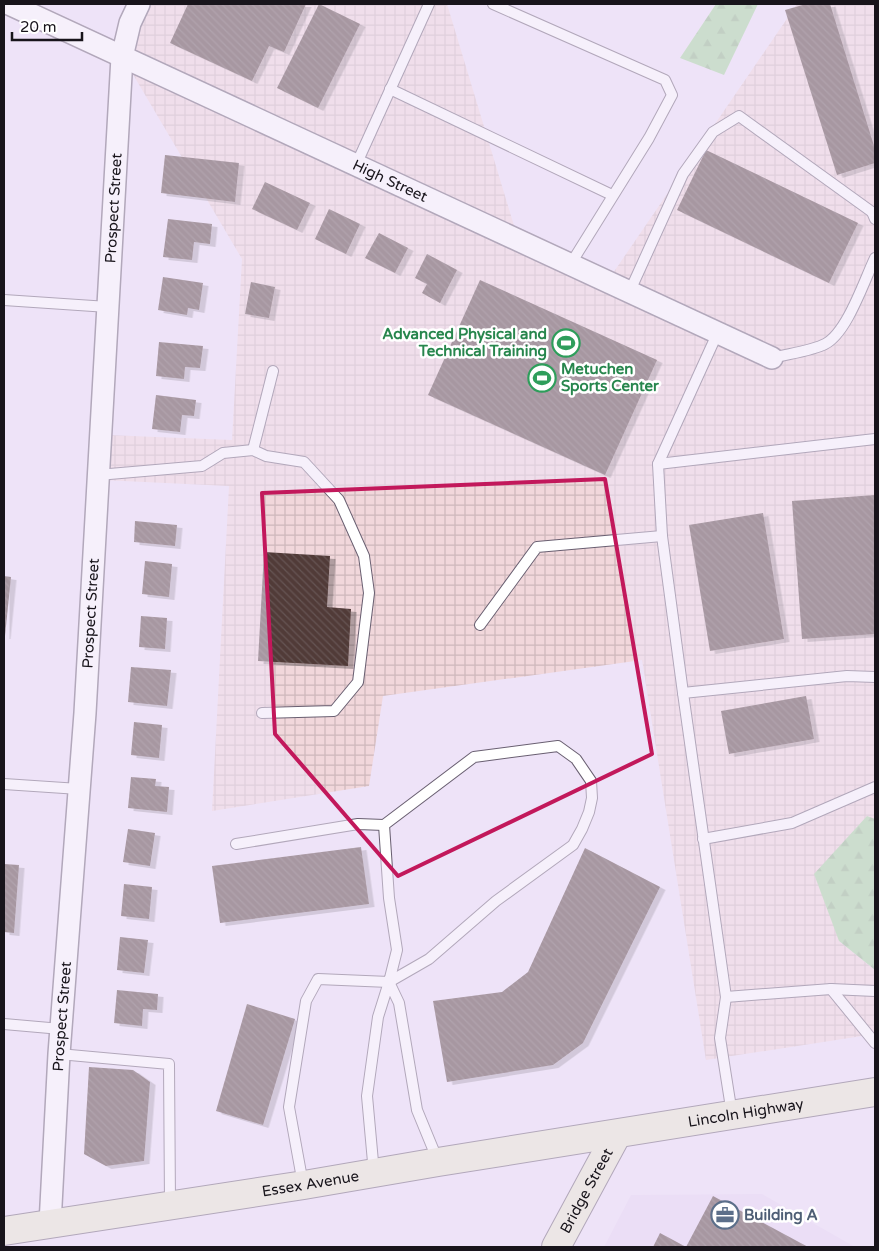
<svg xmlns="http://www.w3.org/2000/svg" width="879" height="1251" viewBox="0 0 879 1251" font-family="'Varela Round',sans-serif">
	<defs>
		<pattern id="industrial-grid" width="8" height="8" patternUnits="userSpaceOnUse" patternTransform="scale(1.25)"><rect width="8" height="8" fill="#f1d7db"/><path d="M0 4h8M4 0v8" fill="none" stroke="#ceb8bb"/></pattern>
		<pattern id="forest-firs" width="22" height="20" patternUnits="userSpaceOnUse" patternTransform="scale(1.25)"><rect width="22" height="20" fill="#a3d69c"/><path d="M5 1l3.5 6h-7zM16 11l3.5 6h-7z" fill="#8cb786"/></pattern>
		<pattern id="building-back-hatch" width="6" height="6" patternUnits="userSpaceOnUse" patternTransform="scale(1.25)"><rect width="6" height="6" fill="#513b39"/><path d="M-1 5l2 2M0 0l6 6M5-1l2 2" fill="none" stroke="#665453"/></pattern>
		<filter id="shadow"><feDropShadow dx="5.5" dy="3" stdDeviation="0" flood-color="#0004"/></filter>
	</defs>
	<rect width="100%" height="100%" fill="#eee3f8"/>
	<path fill="#e6d7f3" d="M762 1194 855 1247H604L631 1195Z"/>
	<path fill="url(#industrial-grid)" d="M139 4H447L515 229 611 276 797 4H875V819L867 817 839 941 875 970V1034L706 1060 642 660 383 696 369 786 212 811 229 486 102 480 106 435 232 440 242 259 118 49Z"/>
	<g fill="url(#forest-firs)">
		<path d="M716 4H758L724 75 680 58Z"/>
		<path d="M867 816 875 819V970L839 941 814 874Z"/>
	</g>
	<g fill="url(#building-back-hatch)" filter="url(#shadow)">
		<path d="M188 4H306L284 52 269 46 252 81 170 43Z"/>
		<path d="M319 4 360 24 318 108 277 88Z"/>
		<path d="M806 4H830L875 149V163L837 175 785 10Z"/>
		<path d="M706 150 858 223 829 283 677 210Z"/>
		<path d="M165 155 239 163 235 202 161 193Z"/>
		<path d="M265 182 310 203 297 230 252 209Z"/>
		<path d="M329 209 360 224 346 254 315 239Z"/>
		<path d="M168 219 212 224 210 244 194 242 192 260 163 257Z"/>
		<path d="M379 233 408 248 395 273 365 258Z"/>
		<path d="M427 254 457 270 440 303 422 293 427 284 415 278Z"/>
		<path d="M163 277 203 283 199 310 188 308 187 315 158 310Z"/>
		<path d="M480 280 657 360 605 475 428 395Z"/>
		<path d="M251 282 275 287 269 318 245 314Z"/>
		<path d="M159 342 203 346 200 368 185 367 184 379 156 376Z"/>
		<path d="M156 395 196 400 194 416 182 415 180 432 152 429Z"/>
		<path d="M875 495V634L802 639 792 501Z"/>
		<path d="M763 513 784 639 710 651 689 525Z"/>
		<path d="M135 521 177 525 175 546 134 542Z"/>
		<path d="M264 552 330 556 327 607 351 609 348 666 258 661Z"/>
		<path d="M145 561 172 564 169 597 142 594Z"/>
		<path d="M4 576 11 577 5 636H4Z"/>
		<path d="M141 616 167 618 165 649 139 647Z"/>
		<path d="M131 667 171 670 167 706 128 702Z"/>
		<path d="M806 696 814 739 729 754 721 711Z"/>
		<path d="M134 722 162 725 159 758 131 755Z"/>
		<path d="M131 777 156 779 155 786 169 787 167 812 128 808Z"/>
		<path d="M128 829 155 833 150 866 123 862Z"/>
		<path d="M361 847 369 904 220 923 212 866Z"/>
		<path d="M585 848 660 887 583 1043 553 1065 447 1082 433 1001 502 992 528 972Z"/>
		<path d="M4 864 19 865 14 933 4 932Z"/>
		<path d="M124 884 152 887 149 919 121 916Z"/>
		<path d="M120 937 148 940 144 973 117 970Z"/>
		<path d="M117 990 158 994 157 1010 143 1009 142 1026 114 1023Z"/>
		<path d="M247 1004 295 1019 263 1125 216 1111Z"/>
		<path d="M89 1067 133 1070 150 1082 144 1161 106 1166 84 1154Z"/>
		<path d="M713 1196 808 1247H653L660 1233 686 1247Z"/>
	</g>
	<g fill="none" stroke-linecap="round" stroke-linejoin="round">
		<g stroke="#695f71" stroke-width="12">
			<g id="lane">
				<path d="M493 4 665 80 672 95 649 138 570 265"/>
				<path d="M390 89 612 195"/>
				<path d="M356 165 429 4"/>
				<path d="M629 293 683 174 713 132 739 116 872 212 875 219"/>
				<path d="M4 300 108 307"/>
				<path d="M718 332 658 464 662 536 683 693 726 997 831 989 875 1043"/>
				<path d="M772 358C786 354 812 351 825 344 847 333 864 281 875 258"/>
				<path d="M253 450 273 371"/>
				<path d="M658 464 875 439"/>
				<path d="M98 475 202 466 223 453 253 450 266 456 304 462 339 500 364 556 369 593 358 682 334 711 262 713"/>
				<path d="M480 625 537 547 662 536"/>
				<path d="M683 693 847 676 875 677"/>
				<path d="M4 784 79 789"/>
				<path d="M703 839 792 823 875 787"/>
				<path d="M236 844 358 824 384 825"/>
				<path d="M831 989 875 991"/>
				<path d="M726 997 720 1038 732 1114"/>
				<path d="M4 1024 61 1029"/>
				<path d="M59 1054 169 1064 170 1204"/>
				<path d="M374 1173 367 1096 378 1017 389 982 399 1003 417 1110 438 1161"/>
				<path d="M303 1184 289 1107 306 1001 318 979 389 982 397 950 389 898 384 825 474 757 558 746 576 759 591 781 592 798 589 812 582 829 573 845 496 901 429 959 389 982"/>
			</g>
		</g>
		<g stroke="#695f71" stroke-width="24">
			<g id="street">
				<path id="s1" d="M9 4 772 358"/>
				<path id="s2" d="M50 1224 59 1054 85 713 122 57 130 23 139 4"/>
			</g>
		</g>
		<g stroke="#695f71" stroke-width="30">
			<g id="secondary">
				<path id="s3" d="M4 1231 304 1185 438 1162 875 1092"/>
				<path id="s4" d="M556 1247 617 1134"/>
			</g>
		</g>
		<use href="#lane" stroke="#fff" stroke-width="10"/>
		<use href="#street" stroke="#fff" stroke-width="21"/>
		<use href="#secondary" stroke="#e9e9d0" stroke-width="28"/>
	</g>
	<path d="M0 0H879V1251H0ZM605 479 652 754 398 876 275 734 262 493Z" fill="#eee3f8" fill-opacity=".55" fill-rule="evenodd"/>
	<path fill="none" stroke="#c2185b" stroke-width="4" stroke-linejoin="round" d="M605 479 652 754 398 876 275 734 262 493Z"/>
	<defs>
		<g id="stadium-ring" transform="scale(1.4375)"><circle r="9.5" fill="#fff" stroke="#2e9e5b" stroke-width="1.5"/><path d="M0-5a6.5 5 0 1 0 0 10a6.5 5 0 1 0 0-10ZM-3.5-1.8h7v3.6h-7Z" fill="#2e9e5b"/></g>
		<g id="office-ring" transform="scale(1.4375)"><circle r="9.5" fill="#fff" stroke="#5c6f8a" stroke-width="1.5"/><path d="M-6-3h4V-5.5h4V-3h4V5H-6ZM-1-4.5V-3h2v-1.5ZM-6 0V1H6V0Z" fill="#5c6f8a"/></g>
	</defs>
	<g fill-rule="evenodd">
		<use href="#stadium-ring" x="566" y="343"/>
		<use href="#stadium-ring" x="542" y="378"/>
		<use href="#office-ring" x="725" y="1215"/>
	</g>
	<g text-anchor="middle" stroke-width="5" stroke-linejoin="round" paint-order="stroke">
		<g font-size="15" fill="#18141b" stroke="#fff">
			<text dy="5" stroke="none"><textPath href="#s1" startOffset="420">High Street</textPath></text>
			<text dy="5" stroke="none"><textPath href="#s2" startOffset="1018">Prospect Street</textPath></text>
			<text dy="5" stroke="none"><textPath href="#s2" startOffset="612">Prospect Street</textPath></text>
			<text dy="5" stroke="none"><textPath href="#s2" startOffset="208">Prospect Street</textPath></text>
			<text dy="5" stroke="none"><textPath href="#s3" startOffset="751">Lincoln Highway</textPath></text>
			<text dy="5" stroke="none"><textPath href="#s3" startOffset="310">Essex Avenue</textPath></text>
			<text dy="5" stroke="none"><textPath href="#s4" startOffset="64">Bridge Street</textPath></text>
		</g>
		<g font-size="15" font-weight="bold" fill="#27864d" stroke="#fff" text-anchor="end">
			<text x="547" y="339">Advanced Physical and<tspan x="547" dy="17">Technical Training</tspan></text>
			<text x="561" y="374" text-anchor="start">Metuchen<tspan x="561" dy="17">Sports Center</tspan></text>
		</g>
		<g font-size="15" font-weight="bold" fill="#4e5e75" stroke="#fff" text-anchor="start">
			<text x="744" y="1220">Building A</text>
		</g>
	</g>
	<rect width="879" height="1251" fill="none" stroke="#18141b" stroke-width="10"/>
	<path d="M12 32v8h70v-8" fill="none" stroke="#18141b" stroke-width="2.5"/>
	<text x="20" y="32" font-size="15" fill="#18141b" stroke="#ffffff" stroke-width="4" paint-order="stroke">20 m</text>
</svg>
